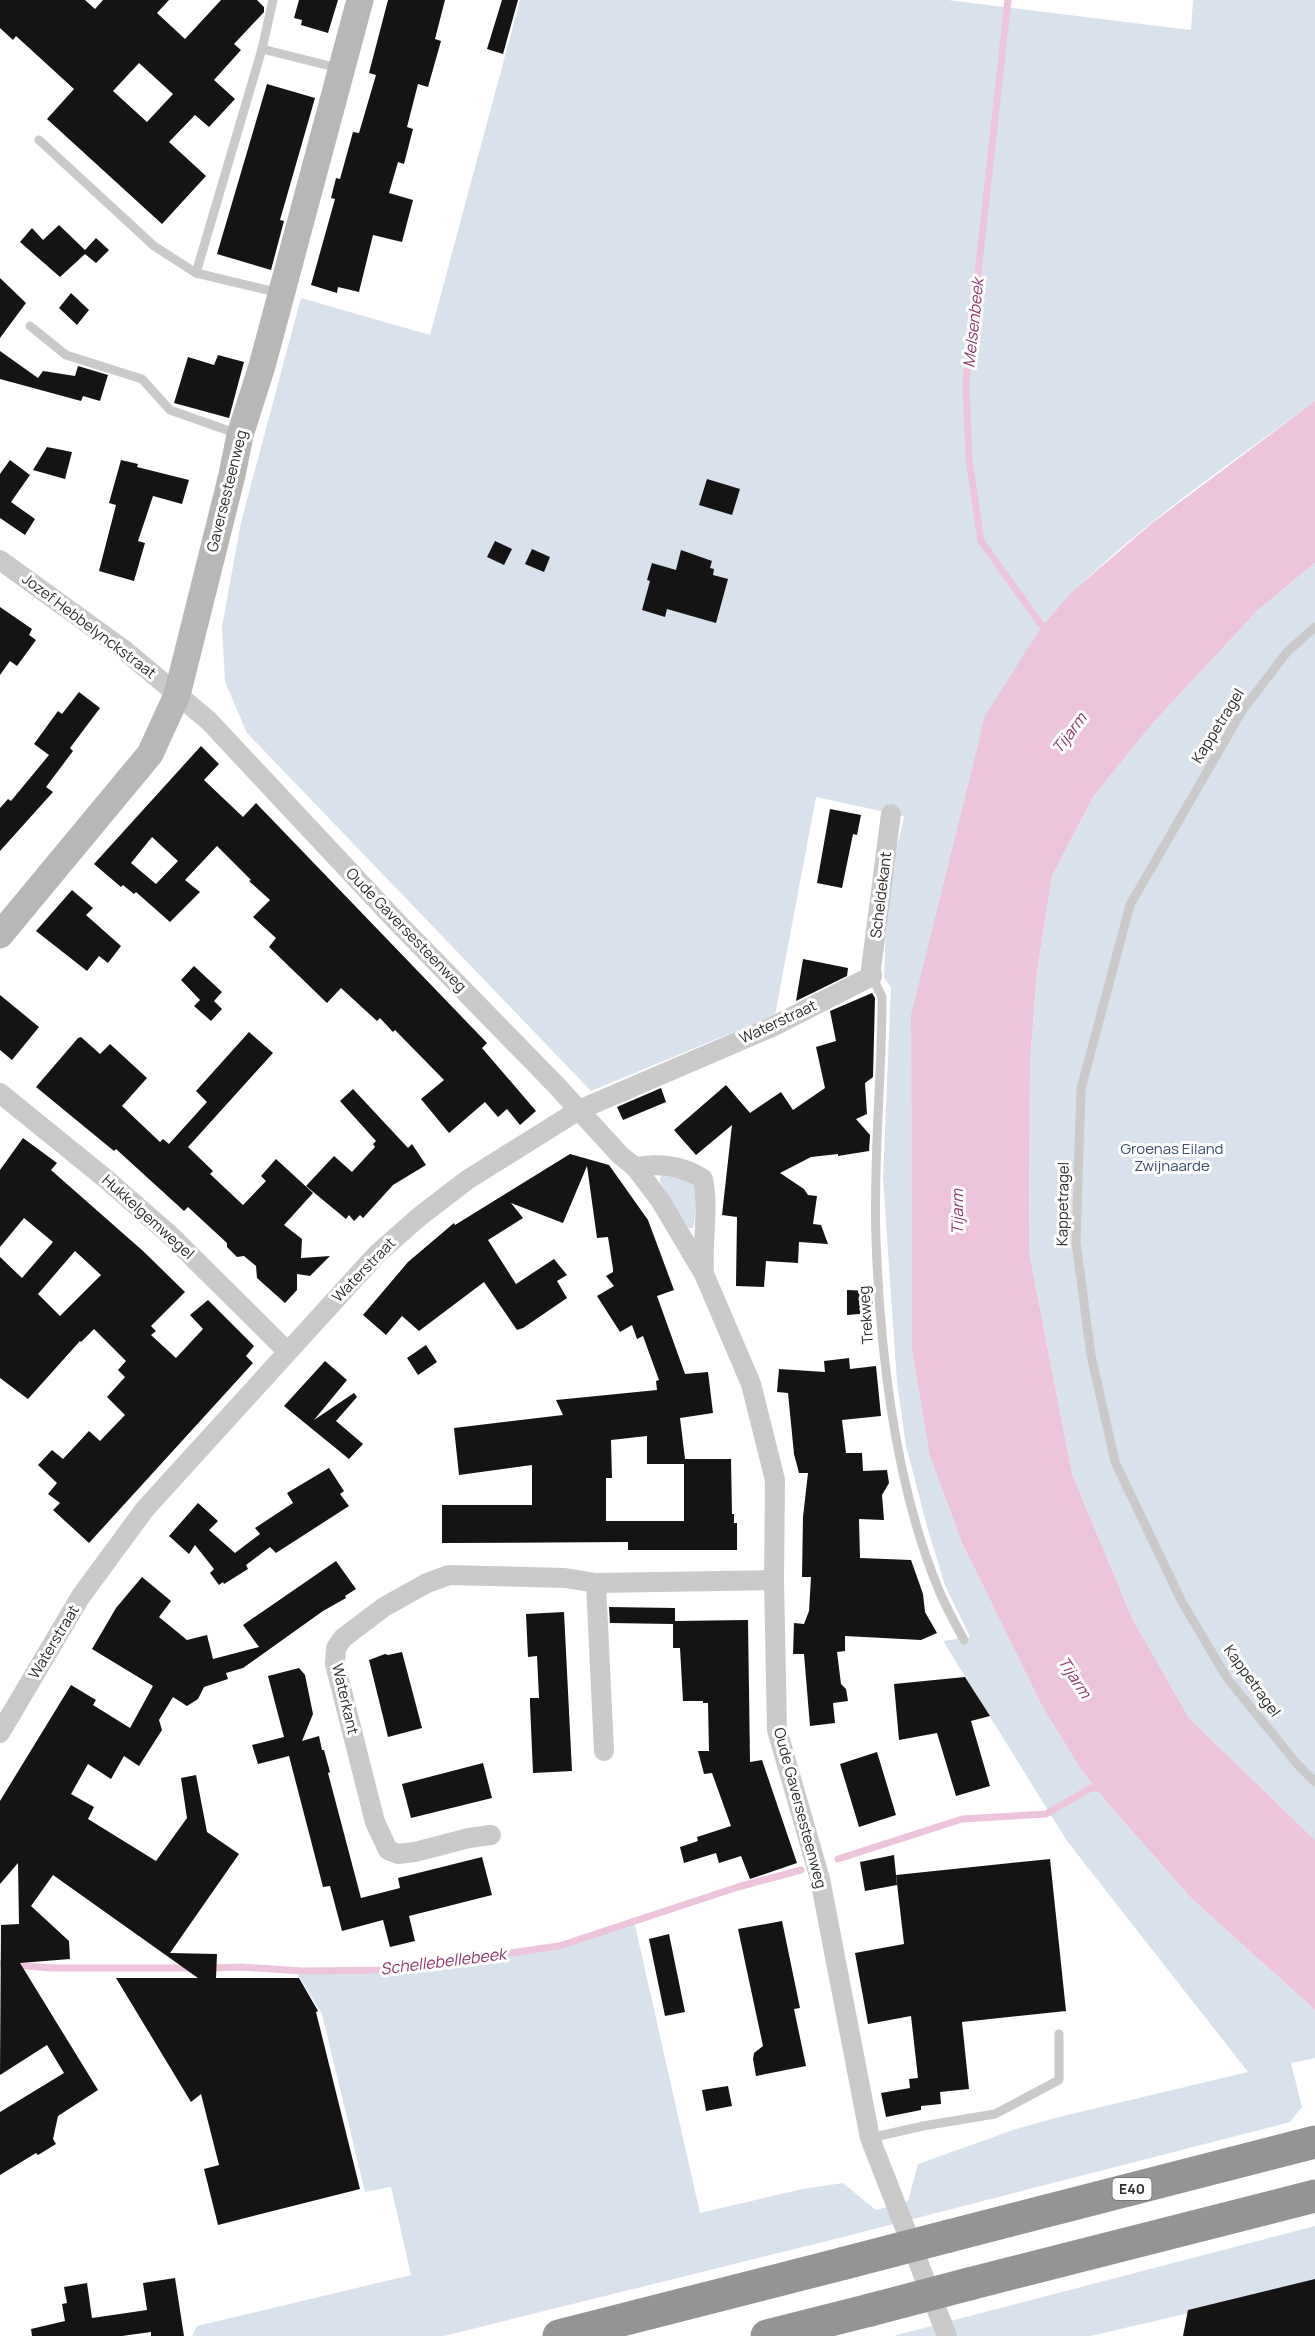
<svg xmlns="http://www.w3.org/2000/svg" width="1315" height="2336" viewBox="0 0 1315 2336" font-family="Manrope,sans-serif">
	<rect width="100%" height="100%" fill="#fff"/>
	<g fill="#d9e2ec">
		<path d="M520 0H948L1191 30 1193 0H1315V401C1221 471 1119 537 1042 626L911 1016 912 1351 930 1457 962 1543 1042 1706 1082 1771 1110 1806 1191 1898 1315 2010V2058L1291 2063 1302 2107 1290 2122 839 2238 444 2336H192L197 2326 411 2275 391 2187 365 2192 322 2014 298 1975 302 1971 389 1970 559 1947 634 1921 700 2213 802 2189 843 2183 876 2210 908 2201 918 2164 1016 2129 1059 2117 1248 2072 1067 1841 943 1641 970 1637 945 1585 928 1530 906 1446 897 1382 883 1178 891 987 884 978 887 892 904 816 816 797 775 1015 591 1091 247 733 225 682 222 627 241 522 301 298 430 335Z"/>
		<path d="M1315 563V1840L1189 1718 1132 1618 1072 1474 1029 1251 1030 1064 1037 972 1052 876 1093 797 1152 724 1258 610Z"/>
		<path d="M662 1174C685 1176 698 1178 696 1204 695 1212 695 1221 693 1228H689L686 1225 660 1182V1178Z"/>
		<path d="M1315 2226V2284L1090 2336H893Z"/>
	</g>
	<path fill="#edc4db" d="M1315 401V563L1258 610 1152 724 1093 797 1052 876 1037 972 1030 1064 1029 1251 1072 1474 1132 1618 1189 1718 1315 1840V2010L1191 1898 1110 1806 1082 1771 1042 1706 962 1543 930 1457 912 1351 911 1015 985 716 1042 626 1072 592 1152 523Z"/>
	<g fill="none" stroke-linecap="round" stroke-linejoin="round">
		<g stroke="#edc4db" stroke-width="7">
			<path d="M1008 0 966 383 969 459 981 541 1042 626"/>
			<path d="M838 1859 962 1819 1046 1814 1091 1788 1104 1789"/>
			<path d="M0 1964 53 1968H192"/>
			<path d="M209 1968 241 1967 302 1971 389 1970 559 1946 738 1887 801 1870"/>
		</g>
	</g>
	<g fill="#141414" fill-rule="evenodd">
		<path d="M0 0H85L95 9 103 0H169L157 13 185 39 221 0H257L264 7V12L234 44 241 50 214 80 235 99 209 127 195 115 169 142 206 176 162 224 47 119 74 89 16 36 13 40 0 28ZM139 63 173 94 147 122 113 91Z"/>
		<path d="M299 0H338L328 33 301 25 302 20 294 18Z"/>
		<path d="M388 0H445L435 39 441 41 428 87 418 84 407 127 413 129 404 164 398 162 389 193 413 200 402 242 373 235 359 292 338 287 337 293 311 285 335 199 331 198 336 178 340 179 353 132 359 133 376 75 369 73Z"/>
		<path d="M502 0H518L503 54 487 49Z"/>
		<path d="M267 84 315 98 280 220 284 221 271 270 217 254Z"/>
		<path d="M59 225 85 250 96 238 109 250 96 263 85 254 60 277 20 242 32 228 43 240Z"/>
		<path d="M0 278 26 303 0 338Z"/>
		<path d="M71 293 89 310 77 325 59 308Z"/>
		<path d="M0 351 38 378 43 371 75 376 78 366 108 375 100 401 83 396 81 401 0 379Z"/>
		<path d="M218 355 244 362 229 418 174 403 188 357 214 365Z"/>
		<path d="M47 447 72 452 65 479 33 470Z"/>
		<path d="M10 460 30 475 11 502 35 519 25 535 0 518V474Z"/>
		<path d="M121 460 138 464 137 467 189 480 182 504 153 496 138 541 145 543 134 581 99 571 116 505 109 503Z"/>
		<path d="M707 479 740 489 732 515 699 505Z"/>
		<path d="M495 541 512 549 504 565 487 557Z"/>
		<path d="M532 549 550 557 544 572 525 564Z"/>
		<path d="M681 550 712 561 710 568 714 569 713 575 728 579 716 623 667 609 665 617 642 610 650 581 647 580 652 563 676 570Z"/>
		<path d="M0 607 32 629 29 635 36 640 17 666 10 661 0 675Z"/>
		<path d="M79 692 100 708 70 748 73 751 46 787 53 792 0 851V808L8 799 11 801 49 755 34 744 58 711 62 714Z"/>
		<path d="M201 746 219 764 204 780 243 817 256 803 487 1043 482 1048 536 1111 520 1125 507 1109 498 1117 485 1102 449 1133 421 1099 444 1080 395 1030 393 1032 380 1018 377 1021 341 988 327 1003 269 947 276 938 253 917 270 900 249 881 251 880 217 846 185 880 200 892 170 922 136 892 134 894 123 885 121 887 94 864ZM152 837 178 861 156 884 131 863Z"/>
		<path d="M830 809 861 815 857 835 853 834 842 888 817 883Z"/>
		<path d="M72 890 93 908 86 915 121 946 108 963 99 956 87 971 36 931Z"/>
		<path d="M803 959 848 968 847 976 796 1001Z"/>
		<path d="M194 966 222 992 214 1001 222 1009 211 1021 194 1006 200 1000 181 980Z"/>
		<path d="M872 993 875 998 873 1077 865 1083 867 1114 856 1119 870 1135 869 1151 838 1156V1154L811 1157 780 1173 804 1189 808 1195 817 1196 813 1224 821 1225 828 1244 799 1242 798 1263 766 1261 764 1287 736 1286 737 1217 722 1215 732 1125 696 1155 674 1130 726 1085 750 1113 781 1092 793 1110 825 1088 816 1047 836 1041 830 1011Z"/>
		<path d="M0 995 39 1027 12 1060 0 1050Z"/>
		<path d="M249 1032 273 1053 188 1147 213 1171 210 1174 243 1205 266 1181 261 1176 276 1159 313 1193 284 1225 302 1239 301 1258 330 1256 310 1276 297 1274V1290L285 1303 257 1278 256 1266 244 1256 237 1257 227 1247V1243L188 1207 184 1211 116 1149 114 1151 36 1087 78 1038 81 1037 100 1054 110 1044 147 1078 122 1106 160 1142 163 1139 169 1144 207 1102 196 1091Z"/>
		<path d="M661 1088 666 1102 623 1120 617 1107Z"/>
		<path d="M353 1089 408 1148 412 1144 426 1165 393 1185 363 1218 360 1215 354 1221 349 1215 346 1219 306 1186 334 1156 352 1172 375 1147 373 1144 376 1141 340 1101Z"/>
		<path d="M23 1138 57 1163 51 1170 143 1251 185 1292 151 1326 156 1331 151 1335 176 1358 203 1329 190 1315 208 1300 254 1346 246 1356 253 1363 89 1543 53 1510 60 1503 48 1494 57 1483 38 1465 52 1450 63 1459 89 1431 100 1441 125 1415 107 1397 125 1377 118 1370 126 1361 94 1329 81 1342 80 1341 28 1399 0 1378V1257L22 1278 53 1242 24 1218 0 1247V1170ZM75 1251 101 1275 60 1316 38 1294Z"/>
		<path d="M570 1154 609 1165 648 1220 674 1290 657 1296 685 1374 708 1372 713 1413 680 1418 685 1459H731L732 1514H734V1523H737V1550H628V1542L442 1543V1505H532V1465L459 1475 454 1428 563 1415 556 1400 657 1390 656 1381 659 1380 643 1336 637 1339 632 1325 620 1332 597 1296 614 1286 606 1276 613 1272V1269L608 1237 597 1238 587 1166 563 1223 511 1203 523 1218 488 1240 516 1284 554 1259 567 1275 557 1281 567 1298 523 1328 517 1330 484 1282 419 1331 402 1316 386 1335 363 1315 408 1262 454 1223 455 1225ZM647 1436V1464H684V1521H606V1478H612L611 1440Z"/>
		<path d="M847 1290 872 1291 873 1313 847 1315Z"/>
		<path d="M426 1345 437 1362 418 1375 407 1358Z"/>
		<path d="M849 1358 850 1369 876 1366 881 1416 842 1420 846 1453H862L863 1471 887 1470 889 1483 882 1495 884 1520 859 1519 860 1558 911 1560 923 1594 925 1612 937 1633 921 1640 845 1636V1651L837 1652 841 1684 846 1689 848 1701 833 1703 835 1723 810 1726 804 1654H793L794 1623 804 1624 809 1611 811 1577H802L803 1517 808 1473H799L794 1454 788 1393 777 1392 779 1369 825 1372 824 1361Z"/>
		<path d="M325 1361 347 1380 314 1420 354 1393 357 1397 336 1421 363 1444 349 1459 284 1406Z"/>
		<path d="M329 1468 344 1491 340 1494 349 1506 276 1553 270 1547 246 1565 248 1569 224 1584 223 1582 219 1585 210 1573 214 1569 195 1545 189 1554 169 1536 198 1503 218 1521 209 1530 235 1553 260 1534 255 1528 293 1503 287 1493Z"/>
		<path d="M336 1561 356 1589 345 1596 346 1598 323 1611 243 1668 226 1673 228 1679 204 1687 198 1699 187 1706 173 1697 159 1720 162 1730 139 1766 124 1756 111 1779 88 1764 71 1794 94 1807 88 1819 156 1861 187 1818 181 1778 196 1775 207 1832 239 1854 170 1953 217 1954 216 1978H299L318 2011 316 2012 360 2189 218 2225 204 2169 219 2165 201 2094 191 2102 116 1978H198L53 1875 31 1906 69 1941 70 1959 20 1963 98 2090 58 2116 53 2139 56 2144 38 2155 36 2153 0 2175V2112L64 2073 47 2045 0 2075 1 1925 19 1924 18 1863 0 1884V1801L71 1685 96 1700 93 1705 130 1728 153 1686 92 1649 116 1608 142 1577 171 1601 159 1617 187 1640 207 1635 213 1659 259 1647 243 1625Z"/>
		<path d="M609 1607 675 1608V1621L748 1620 750 1762 762 1760 797 1863 750 1879 741 1856 719 1863 716 1853 684 1863 680 1847 698 1841 697 1837 731 1826 712 1773 704 1774 698 1751H709L708 1703H703V1701H683L680 1648H673V1624L610 1623Z"/>
		<path d="M564 1612 572 1771 533 1773 530 1704V1698H539L537 1656 528 1657 526 1614Z"/>
		<path d="M402 1652 422 1728 388 1737 369 1660 385 1654 388 1655Z"/>
		<path d="M299 1668 305 1675 313 1714 302 1741 319 1736 322 1750H324L330 1772 328 1773 361 1898 400 1888 398 1878 482 1857 492 1895 409 1916 415 1941 390 1947 383 1920 342 1931 330 1886 323 1887 289 1756 258 1764 252 1745 284 1737 268 1676Z"/>
		<path d="M965 1677 990 1716 971 1721 990 1786 956 1796 937 1733 899 1740 894 1684Z"/>
		<path d="M877 1752 896 1815 859 1827 840 1764Z"/>
		<path d="M483 1763 492 1798 411 1818 402 1784Z"/>
		<path d="M894 1855 897 1885 865 1891 860 1862Z"/>
		<path d="M1050 1859 1066 2011 962 2022 969 2089 940 2092 941 2104 921 2106V2110L886 2117 881 2093 910 2088 909 2079 918 2078 911 2016 868 2024 855 1953 904 1944 896 1875Z"/>
		<path d="M782 1921 800 2008 794 2009 806 2066 756 2076 753 2059 754 2053 763 2046 738 1929Z"/>
		<path d="M669 1934 685 2012 665 2016 649 1939Z"/>
		<path d="M728 2086 732 2106 706 2111 702 2090Z"/>
		<path d="M175 2278 184 2336H151V2332L122 2336H32L31 2329 65 2321 62 2304 67 2303 64 2287 87 2283 92 2318 147 2310 143 2283Z"/>
		<path d="M1315 2279V2336H1183L1188 2310Z"/>
	</g>
	<g fill="none" stroke-linecap="round" stroke-linejoin="round">
		<g stroke="#cacaca" stroke-width="9">
			<path d="M273 0 262 49 196 273 280 293"/>
			<path d="M262 49 338 68"/>
			<path d="M39 140 154 246 196 273"/>
			<path d="M30 326 66 355 142 379 170 410 238 434"/>
			<path d="M1315 627 1287 652 1242 711 1130 905 1081 1089 1076 1242 1091 1355 1115 1462 1182 1602 1227 1678 1298 1765 1315 1782"/>
			<path d="M872 976 882 997C882 1078 873 1158 876 1239 880 1351 895 1483 938 1588 945 1606 955 1623 964 1640"/>
			<path d="M870 2138 923 2126 995 2114 1059 2080V2034"/>
		</g>
		<g stroke="#cacaca" stroke-width="20">
			<path d="M0 560 123 649 209 721 396 921 556 1085 620 1155 635 1167 660 1200 704 1274 751 1384 775 1480 774 1580 777 1730 820 1879 870 2138 947 2336"/>
			<path d="M0 1093 106 1179 171 1236 287 1351"/>
			<path d="M635 1167C659 1163 683 1165 703 1179 709 1210 702 1240 704 1272"/>
			<path d="M596 1583 604 1751"/>
			<path d="M0 1733 81 1596 145 1509 377 1254 419 1217 467 1180 579 1110 772 1027 872 976 871 969 891 814"/>
			<path d="M491 1835 469 1838 415 1852 398 1854 388 1850 375 1822 335 1664 336 1648 343 1638 384 1607 427 1583 449 1575 565 1578 596 1583 774 1580"/>
		</g>
		<path stroke="#b7b7b7" stroke-width="27" d="M0 935 150 754 177 695 232 475 240 435 262 366 360 0"/>
		<g stroke="#949494" stroke-width="33">
			<path d="M949 2236 1315 2142"/>
			<path d="M969 2284 1315 2196"/>
			<path d="M559 2336 845 2263"/>
			<path d="M767 2336 870 2310"/>
		</g>
		<g stroke="#949494" stroke-width="33">
			<path d="M845 2263 949 2236"/>
			<path d="M870 2310 969 2284"/>
		</g>
	</g>
	<g text-anchor="middle" stroke-width="6" stroke-linejoin="round" paint-order="stroke">
		<rect fill="#fff" stroke="#6c6c6c" stroke-width="1.5" x="1112.5" y="2178" width="39" height="22" rx="4.5"/>
		<g font-size="14" font-weight="bold" fill="#2d2d2d">
			<text x="1132" y="2194">E40</text>
		</g>
		<g font-size="15" fill="#2d2d2d" stroke="#fff">
			<text transform="translate(227 491) rotate(-76)" y="5">Gaversesteenweg</text>
			<text transform="translate(89 626) rotate(37)" y="5">Jozef Hebbelynckstraat</text>
			<text transform="translate(1218 726) rotate(-58)" y="5">Kappetragel</text>
			<text transform="translate(881 895) rotate(-83)" y="5">Scheldekant</text>
			<text transform="translate(406 930) rotate(46)" y="5">Oude Gaversesteenweg</text>
			<text transform="translate(778 1022) rotate(-25)" y="5">Waterstraat</text>
			<text transform="translate(1063 1204) rotate(-89)" y="5">Kappetragel</text>
			<text transform="translate(148 1217) rotate(42)" y="5">Hukkelgemwegel</text>
			<text transform="translate(364 1270) rotate(-46)" y="5">Waterstraat</text>
			<text transform="translate(866 1315) rotate(-94)" y="5">Trekweg</text>
			<text transform="translate(54 1642) rotate(-59)" y="5">Waterstraat</text>
			<text transform="translate(1252 1681) rotate(54)" y="5">Kappetragel</text>
			<text transform="translate(345 1699) rotate(77)" y="5">Waterkant</text>
			<text transform="translate(800 1808) rotate(75)" y="5">Oude Gaversesteenweg</text>
		</g>
		<g font-size="15" fill="#384e6b" stroke="#fff">
			<text x="1172" y="1154">Groenas Eiland<tspan x="1172" dy="17">Zwijnaarde</tspan></text>
		</g>
		<g font-size="16" font-style="italic" fill="#93376c" stroke="#fff">
			<text transform="translate(973 323) rotate(-84)" y="6">Melsenbeek</text>
			<text transform="translate(1069 733) rotate(-53)" y="6">Tijarm</text>
			<text transform="translate(957 1212) rotate(-90)" y="6">Tijarm</text>
			<text transform="translate(1075 1677) rotate(57)" y="6">Tijarm</text>
			<text transform="translate(443 1961) rotate(-7)" y="6">Schellebellebeek</text>
		</g>
	</g>
</svg>
